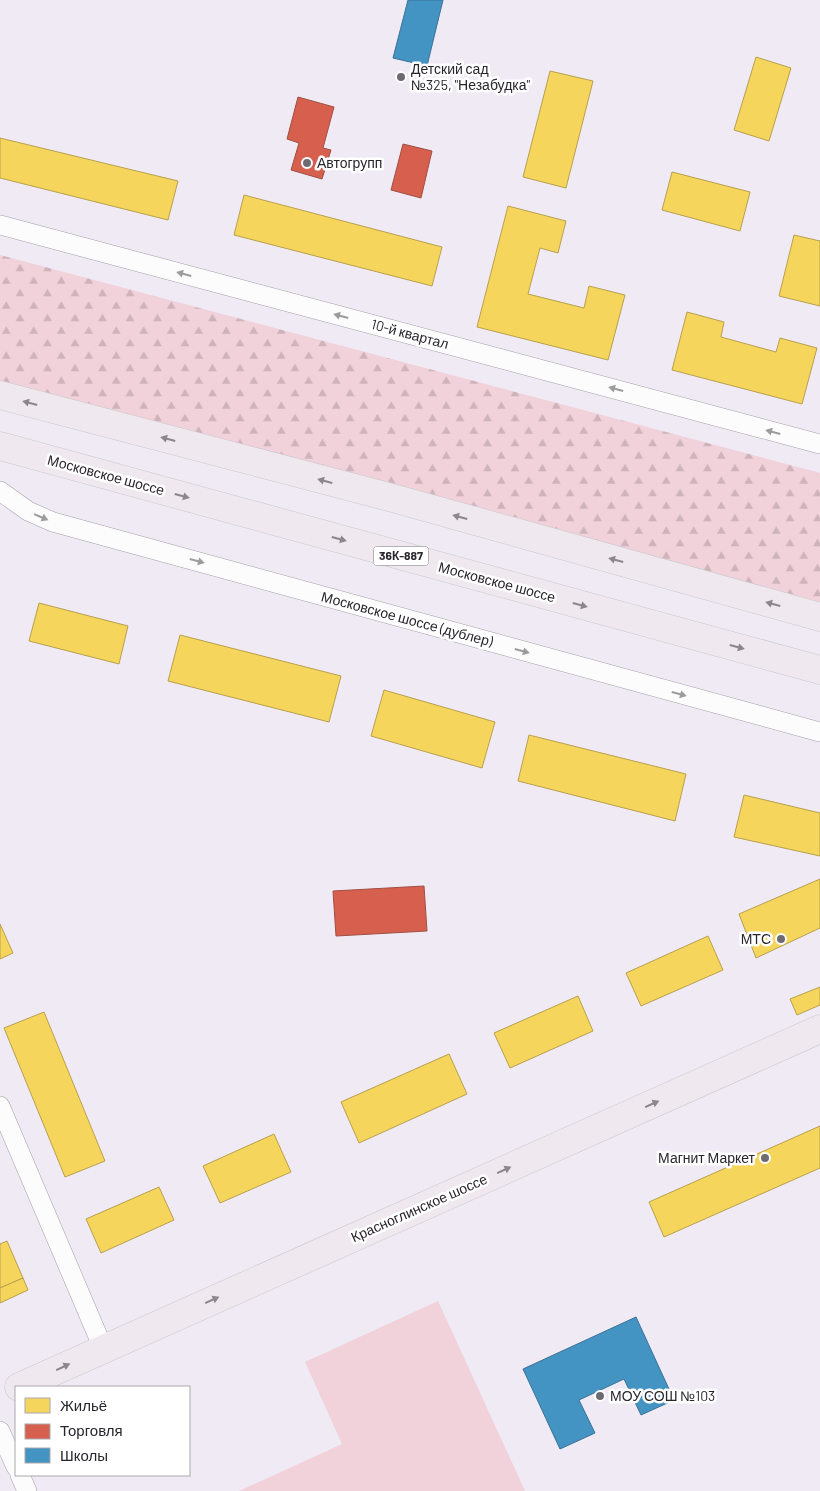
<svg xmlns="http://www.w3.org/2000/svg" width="820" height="1491" viewBox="0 0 820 1491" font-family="Barlow,sans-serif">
	<defs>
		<pattern id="forest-firs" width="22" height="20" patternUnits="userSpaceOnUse" patternTransform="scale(1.25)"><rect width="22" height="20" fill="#f1d1da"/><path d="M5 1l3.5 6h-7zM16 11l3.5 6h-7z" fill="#cfb3bb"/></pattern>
	</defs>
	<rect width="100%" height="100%" fill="#efeaf4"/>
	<path fill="url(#forest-firs)" d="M0 255 820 473V616L0 394Z"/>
	<path fill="#f1d1da" d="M438 1301 525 1491H239L342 1444 305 1362Z"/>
	<g fill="#f6d55c" stroke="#b8a04e">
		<path d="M756 57 791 68 769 141 734 130Z"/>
		<path d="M550 71 593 81 566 188 523 177Z"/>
		<path d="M0 138 178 181 168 220 0 178Z"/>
		<path d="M672 172 750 192 740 231 662 210Z"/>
		<path d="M244 195 442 247 432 286 234 235Z"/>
		<path d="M508 206 566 221 558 253 540 248 528 294 584 308 589 286 625 295 608 360 477 327Z"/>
		<path d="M794 235 820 241V306L779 296Z"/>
		<path d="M687 312 724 322 721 337 776 352 780 338 817 348 802 404 672 370Z"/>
		<path d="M39 603 128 626 119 664 29 641Z"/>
		<path d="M180 635 341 676 329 722 168 681Z"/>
		<path d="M384 690 495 722 482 768 371 736Z"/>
		<path d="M529 735 686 774 675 821 518 781Z"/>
		<path d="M744 795 820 813V856L734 837Z"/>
		<path d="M820 879V928L756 958 739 914Z"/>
		<path d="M0 924 13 953 0 959Z"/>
		<path d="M708 936 723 970 641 1006 626 973Z"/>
		<path d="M820 987V1005L797 1015 790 999Z"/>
		<path d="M578 996 593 1031 510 1068 494 1033Z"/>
		<path d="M44 1012 105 1161 65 1177 4 1028Z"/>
		<path d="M449 1054 467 1094 359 1143 341 1102Z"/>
		<path d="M820 1126V1168L664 1237 649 1202Z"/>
		<path d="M274 1134 291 1172 220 1203 203 1166Z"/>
		<path d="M159 1187 174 1220 101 1253 86 1219Z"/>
		<path d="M7 1241 23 1278 0 1288V1244Z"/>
		<path d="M23 1278 28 1290 0 1303V1288Z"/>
	</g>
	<g fill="#d6604d" stroke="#a24e43">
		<path d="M298 97 334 107 323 148 331 150 322 179 291 170 299 143 287 139Z"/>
		<path d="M403 144 432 151 421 198 391 190Z"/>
		<path d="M424 886 427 931 336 936 333 891Z"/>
	</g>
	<g fill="#4393c3" stroke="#3b7296">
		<path d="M408 0H443L427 66 393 58Z"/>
		<path d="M636 1317 674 1400 641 1415 624 1379 579 1400 595 1433 560 1449 523 1369Z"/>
	</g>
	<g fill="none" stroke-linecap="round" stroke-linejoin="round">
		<g stroke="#a39fa7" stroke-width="20">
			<g id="minor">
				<path d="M0 225 820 444"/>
				<path d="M0 491 28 511 53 522 820 732"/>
				<path d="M0 1106 103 1348"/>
				<path d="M0 1431 16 1467"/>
				<path d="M20 1475 27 1491"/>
			</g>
		</g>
		<g stroke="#cac8cd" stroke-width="29">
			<g id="primary">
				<path d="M0 395 389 497 820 617"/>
				<path d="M0 446 820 670"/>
				<path d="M19 1387 820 1029"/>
			</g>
		</g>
		<use href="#minor" stroke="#fdfcfd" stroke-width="19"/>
		<use href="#primary" stroke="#efe8ee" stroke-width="28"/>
	</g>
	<defs><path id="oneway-solid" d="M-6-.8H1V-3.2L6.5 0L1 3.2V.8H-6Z" transform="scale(1.25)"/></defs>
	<g fill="#9e9b9f">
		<use href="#oneway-solid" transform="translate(184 274) rotate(-165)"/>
		<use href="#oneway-solid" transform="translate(341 316) rotate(-165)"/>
		<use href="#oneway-solid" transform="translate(616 389) rotate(-165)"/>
		<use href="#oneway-solid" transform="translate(773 432) rotate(-165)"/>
		<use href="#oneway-solid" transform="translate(41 517) rotate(23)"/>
		<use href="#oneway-solid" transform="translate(197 561) rotate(15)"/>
		<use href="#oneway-solid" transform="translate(522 651) rotate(15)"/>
		<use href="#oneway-solid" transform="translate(679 694) rotate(15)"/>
	</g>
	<g fill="#8c868d">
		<use href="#oneway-solid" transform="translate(30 403) rotate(-165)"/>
		<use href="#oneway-solid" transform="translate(168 439) rotate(-165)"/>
		<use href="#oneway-solid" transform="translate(325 481) rotate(-165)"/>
		<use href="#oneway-solid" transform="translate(182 496) rotate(15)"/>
		<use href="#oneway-solid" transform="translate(460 517) rotate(-165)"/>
		<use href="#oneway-solid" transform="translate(339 539) rotate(15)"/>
		<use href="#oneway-solid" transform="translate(616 560) rotate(-165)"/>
		<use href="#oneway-solid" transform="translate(773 604) rotate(-165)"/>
		<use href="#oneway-solid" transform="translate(580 605) rotate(15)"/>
		<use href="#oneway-solid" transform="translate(737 647) rotate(15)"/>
		<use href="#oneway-solid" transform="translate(652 1104) rotate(-24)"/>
		<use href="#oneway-solid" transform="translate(504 1170) rotate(-24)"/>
		<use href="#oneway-solid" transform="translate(212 1300) rotate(-24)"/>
		<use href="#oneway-solid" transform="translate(63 1367) rotate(-25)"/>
	</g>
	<g fill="#6e6a72" stroke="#fff" stroke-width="2">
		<circle cx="401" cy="77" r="5"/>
		<circle cx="307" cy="163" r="5"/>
		<circle cx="781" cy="939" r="5"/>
		<circle cx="765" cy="1158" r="5"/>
		<circle cx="600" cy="1396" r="5"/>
	</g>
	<g text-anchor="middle" stroke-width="5" stroke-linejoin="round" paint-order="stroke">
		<rect fill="#fff" stroke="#69666b" stroke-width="1" x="373.5" y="546.5" width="55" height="19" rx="4"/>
		<g font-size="12" font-weight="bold" fill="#29252c">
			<text x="401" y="560">36К-887</text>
		</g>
		<g font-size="14" fill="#29252c" stroke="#fff" text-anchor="start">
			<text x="411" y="74">Детский сад<tspan x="411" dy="16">№325, "Незабудка"</tspan></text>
			<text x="317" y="168">Автогрупп</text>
			<text x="771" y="944" text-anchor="end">МТС</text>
			<text x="755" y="1163" text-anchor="end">Магнит Маркет</text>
			<text x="610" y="1401">МОУ СОШ №103</text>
		</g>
		<g font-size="14" fill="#29252c" stroke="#fff">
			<text transform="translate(410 334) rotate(15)" y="5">10-й квартал</text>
			<text transform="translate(106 475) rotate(15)" y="5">Московское шоссе</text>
			<text transform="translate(497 582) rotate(15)" y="5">Московское шоссе</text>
			<text transform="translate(407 619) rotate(15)" y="5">Московское шоссе (дублер)</text>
			<text transform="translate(419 1208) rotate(-24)" y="5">Красноглинское шоссе</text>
		</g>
	</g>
	<rect x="15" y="1386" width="175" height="90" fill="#ffffff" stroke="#a9a8ab"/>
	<rect x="25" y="1398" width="25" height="15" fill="#f6d55c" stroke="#a9a8ab"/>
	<text x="60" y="1411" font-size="15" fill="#29252c">Жильё</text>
	<rect x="25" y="1424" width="25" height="15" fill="#d6604d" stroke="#a9a8ab"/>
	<text x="60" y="1436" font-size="15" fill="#29252c">Торговля</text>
	<rect x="25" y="1448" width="25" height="15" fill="#4393c3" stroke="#a9a8ab"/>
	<text x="60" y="1461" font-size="15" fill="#29252c">Школы</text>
</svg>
